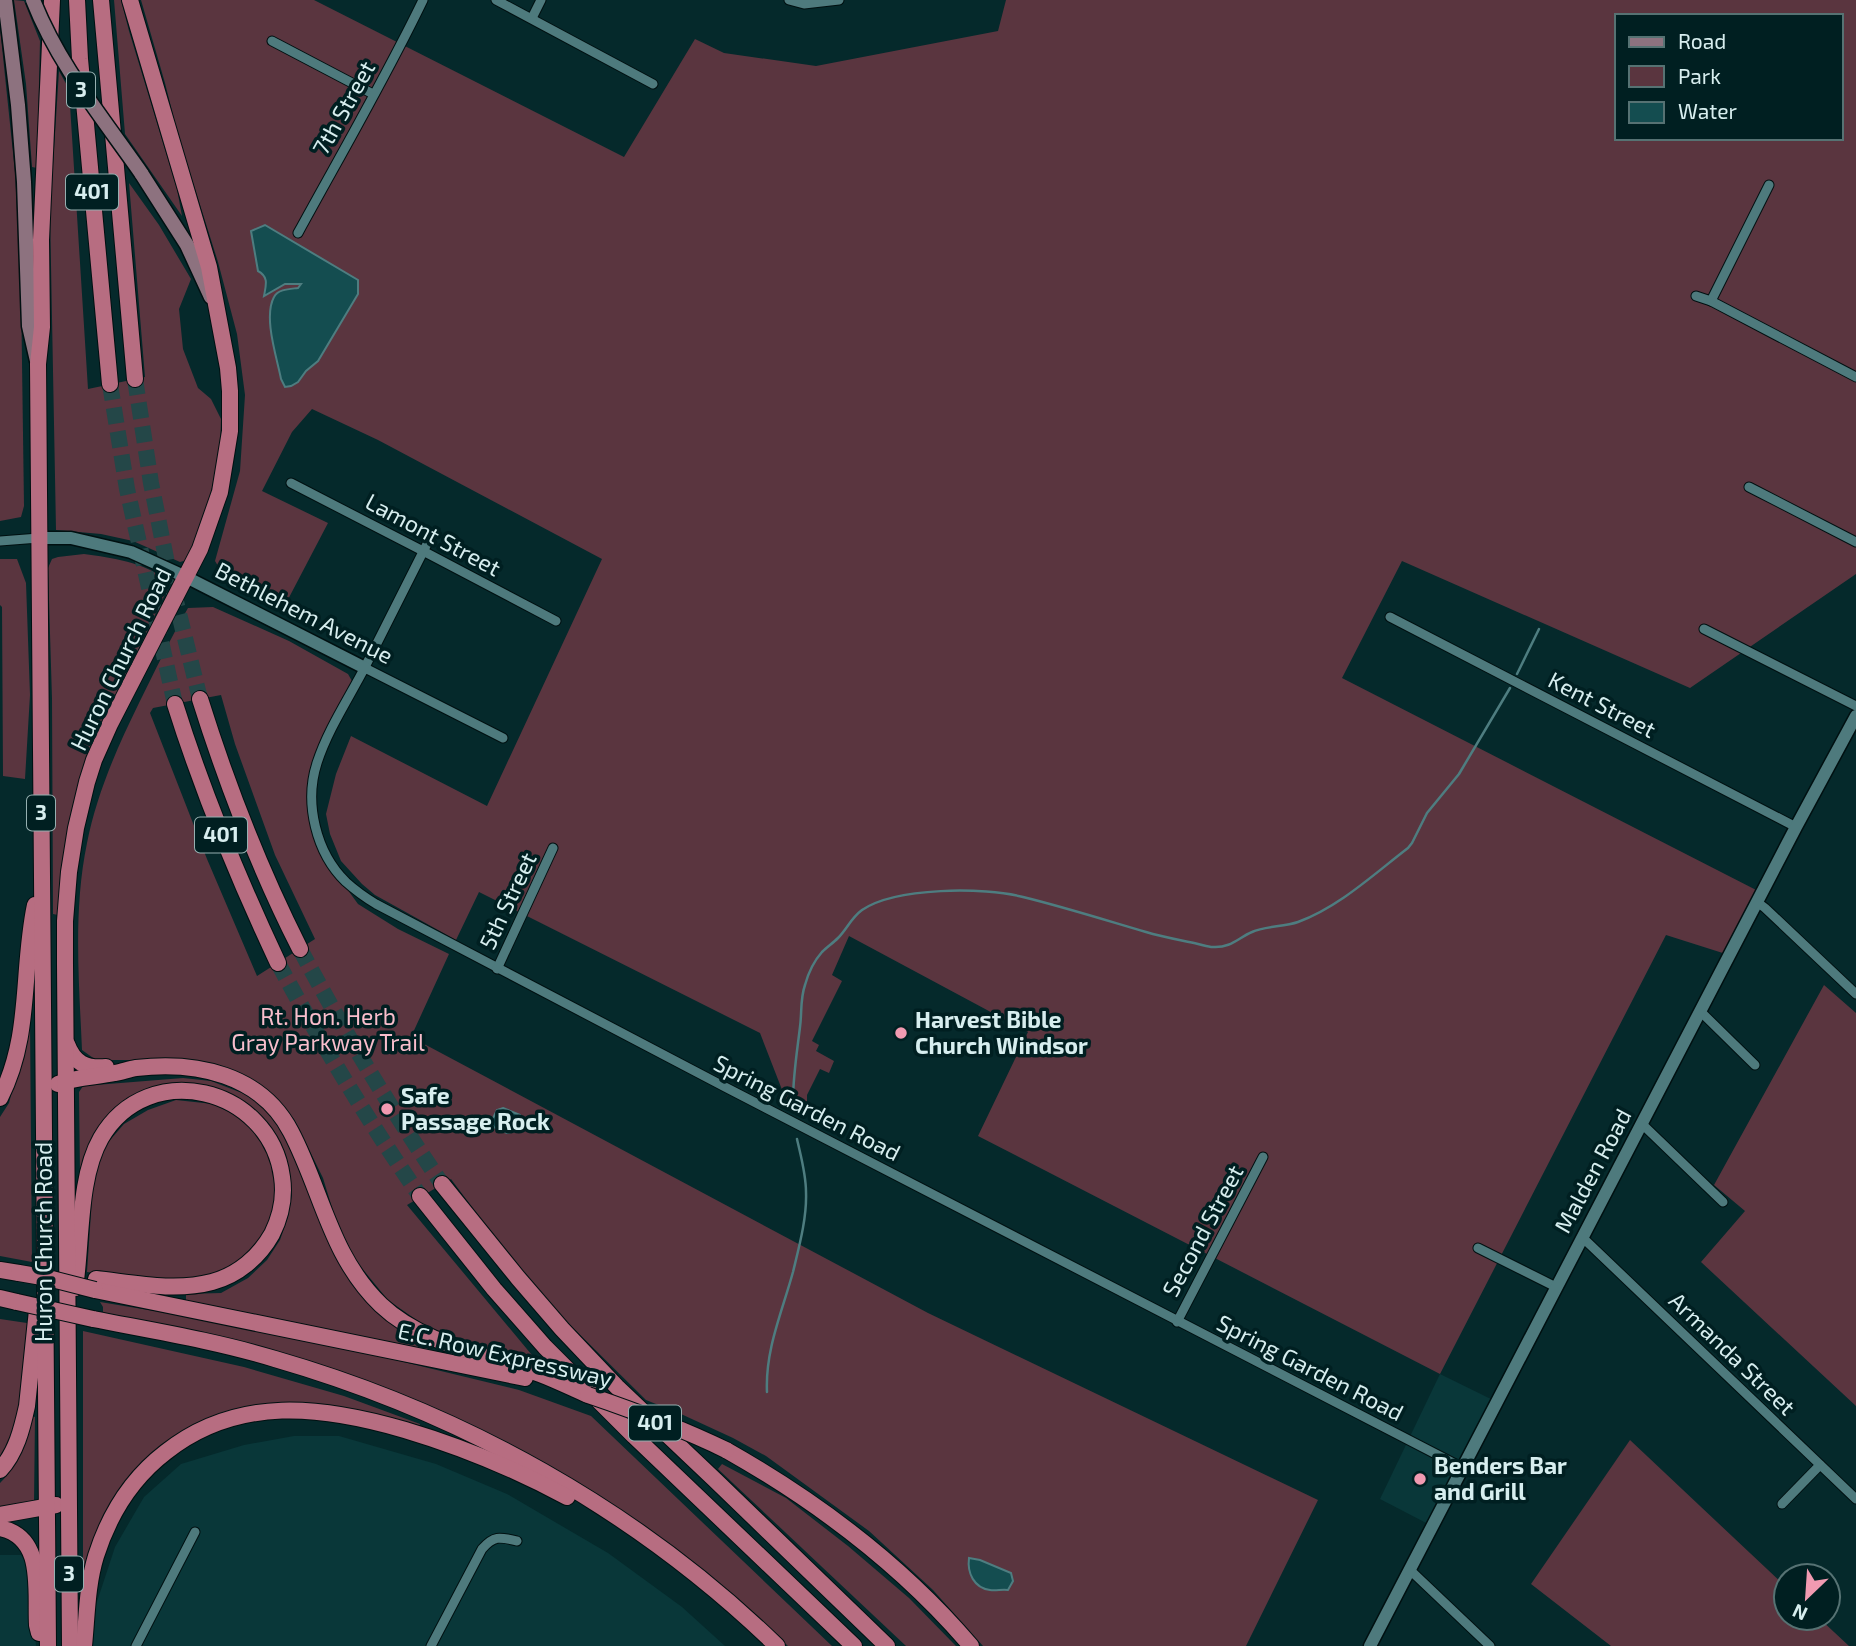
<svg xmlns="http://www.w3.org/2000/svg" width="1856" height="1646" viewBox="0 0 1856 1646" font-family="'Exo 2',sans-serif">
	<rect width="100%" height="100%" fill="#05292b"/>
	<g fill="#093739">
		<path d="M1440 1374 1497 1402 1432 1526 1380 1499Z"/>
		<path d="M294 1436H339L436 1464 507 1494 608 1553 682 1607 725 1646H86L88 1629 115 1547 144 1497 181 1464 244 1445Z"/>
		<path d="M0 1555H21L31 1570 36 1646H0Z"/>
	</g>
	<g fill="#5a353f" fill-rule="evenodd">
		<path d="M14 0 24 1 40 41 37 168 32 167 26 84Z"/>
		<path d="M114 0H121L129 31 177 189 182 216 125 134Z"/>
		<path d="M141 0H314L624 157 695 39 724 53 816 66 998 31 1006 0H1856V574L1690 688 1402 561 1342 678 1762 893 1729 955 1666 935 1440 1374 978 1136 1028 1032 849 936 832 975 842 981 812 1041 819 1045 816 1051 834 1061 829 1073 820 1069 807 1095V1103L786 1100 760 1033 479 892 456 940 375 895 362 884 341 861 330 834 326 814 336 774 351 736 487 806 602 559 378 440 312 409 292 432 262 491 328 523 283 609 223 574 215 561 240 471 245 395 237 334 218 262 178 135 165 83ZM1616 16H1840V138H1616Z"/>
		<path d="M0 28 15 172 21 290 24 506 21 517 0 521Z"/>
		<path d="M59 71 69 89 88 389 145 377 129 183 159 225 191 279 179 309 183 349 198 388 211 399 221 419 220 453 207 509 187 560 180 562 133 541 101 534 56 530 50 212Z"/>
		<path d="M84 554C113 558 143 562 167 580L169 586 91 747 77 795 69 829 58 915 53 914 52 699 48 568 52 559 58 557Z"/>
		<path d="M0 559H17L26 583 30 695 25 779 3 776 2 607 0 605Z"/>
		<path d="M213 607 289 641 348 674 352 681 315 758 308 784 309 813 318 849 358 904 398 929 449 954 411 1037 928 1313 1318 1500 1246 1646H983L933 1590 869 1531 766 1456 733 1438 681 1414 646 1400 564 1319 498 1242 451 1179 407 1205 541 1366 451 1338 425 1326 388 1300 356 1261 336 1221 323 1178 294 1119 268 1091 174 1060H96L82 1050C79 981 73 911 87 843 97 793 117 748 139 703 155 671 170 639 188 608ZM221 695 235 744 275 855 315 939 257 976 207 859 150 713 153 708Z"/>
		<path d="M1824 985 1856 1013V1406L1701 1262 1745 1211 1714 1185Z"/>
		<path d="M30 1021 32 1262 0 1256V1117L9 1103Z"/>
		<path d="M183 1078 211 1081 242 1093 262 1105 283 1128 337 1259 432 1342 430 1350 186 1301V1294L221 1293 248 1278 267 1260 280 1240 288 1217 292 1195 286 1155 274 1131 254 1111 206 1087 122 1106 80 1177 79 1092 83 1086Z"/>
		<path d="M176 1100 213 1104 239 1117 262 1141 275 1164 278 1190 273 1222 253 1252 231 1269 200 1280 158 1281 87 1272 93 1183 104 1147 124 1124 148 1110Z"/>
		<path d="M100 1302 179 1315 379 1356 519 1390 591 1416 832 1646H788L748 1608 598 1496 408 1397 103 1313V1307Z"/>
		<path d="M0 1319 27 1323C24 1360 24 1432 0 1461Z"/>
		<path d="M83 1331 244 1367 344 1396 420 1424 419 1431 316 1406 268 1404 232 1413 136 1474 83 1600Z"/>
		<path d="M32 1416 35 1417 34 1503 0 1509V1483C18 1466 26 1440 32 1416Z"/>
		<path d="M1630 1440 1786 1587V1618H1819L1849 1646H1611L1531 1584Z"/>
		<path d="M722 1464 786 1498 848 1546 909 1598 956 1646H906L718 1469Z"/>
	</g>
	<g fill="#144d50" stroke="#4e7d80" stroke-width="2">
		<path d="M265 225 358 280V294L318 361 306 371 298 382 291 386 285 387 281 379C277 358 263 317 274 297 278 289 290 289 298 288L301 284H285L264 296C266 285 269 277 258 271L251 231Z"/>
		<path d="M503 1108 520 1115 521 1125 515 1131 507 1133 493 1127 491 1122 497 1110Z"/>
		<path d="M969 1558 980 1560 1011 1573 1013 1581 1008 1590C1002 1589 996 1591 990 1590 974 1588 967 1573 969 1558Z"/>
	</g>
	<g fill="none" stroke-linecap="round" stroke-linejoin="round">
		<g stroke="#4e7d80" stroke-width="2.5">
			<path d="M1517 674 1539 629"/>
			<path d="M793 1101C793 1076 797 1052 800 1027 802 1013 800 999 805 985 808 974 814 961 822 952 827 947 833 943 838 938 847 929 851 918 862 910 896 887 984 887 1023 897 1064 907 1105 920 1146 932 1163 937 1180 940 1198 944 1203 945 1208 947 1213 947 1231 948 1238 938 1252 932 1265 926 1284 927 1298 922 1339 907 1374 874 1408 848L1412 843 1427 813 1459 774 1510 688"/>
			<path d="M767 1392C765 1350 782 1312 793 1272 799 1247 807 1218 806 1192 806 1174 801 1157 797 1139"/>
		</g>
		<g stroke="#244748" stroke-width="16" stroke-dasharray="16 8" stroke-linecap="butt">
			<path d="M135 379 151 483 169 573 200 699"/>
			<path d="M110 384 127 489 175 704"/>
			<path d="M300 949C343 1030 390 1108 442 1184"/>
			<path d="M278 963C321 1043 368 1121 420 1196"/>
		</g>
		<g stroke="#001011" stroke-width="11">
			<g id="street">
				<path d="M496 0 653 84"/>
				<path d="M789 0 804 4 839 0"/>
				<path d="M532 18 541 0"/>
				<path d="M272 41 373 94"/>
				<path d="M298 233C340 156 385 79 423 0"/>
				<path d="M1696 296 1711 301 1856 377"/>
				<path d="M1711 301 1769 185"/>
				<path d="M291 483 423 551 556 621"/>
				<path d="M1749 487 1856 542"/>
				<path d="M430 538C408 581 387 624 365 667 349 698 328 729 317 763 304 803 316 853 346 882 356 891 366 898 376 904L725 1087 1463 1468"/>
				<path d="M0 541 39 538"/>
				<path d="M1390 617 1796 827"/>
				<path d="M1704 629 1856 706"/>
				<path d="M365 668 503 738"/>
				<path d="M1757 902 1765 908 1856 994"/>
				<path d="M497 969 553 848"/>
				<path d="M1700 1011 1755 1065"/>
				<path d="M1642 1124 1723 1202"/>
				<path d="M1582 1237 1856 1499"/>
				<path d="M1478 1248 1556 1287"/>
				<path d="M1177 1322 1263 1157"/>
				<path d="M1782 1504 1820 1465"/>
				<path d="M1409 1569 1490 1646"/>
				<path d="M136 1646 195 1532"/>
				<path d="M431 1646 482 1549C494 1535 500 1537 517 1541"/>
			</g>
		</g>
		<g stroke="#001011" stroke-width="15">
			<g id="secondary">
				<path d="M39 538H71L131 552 186 577 365 668"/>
				<path d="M1370 1646 1796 827 1856 716"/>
			</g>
		</g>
		<g stroke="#001011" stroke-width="17">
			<g id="primary">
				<path d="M5 0 18 105 24 182 29 326 37 361"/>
				<path d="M141 173 187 245 211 297"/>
			</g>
		</g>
		<g stroke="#001011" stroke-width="18">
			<g id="highway">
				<path d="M77 0 80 59 110 384"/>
				<path d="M101 0 135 379"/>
				<path d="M200 699C227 785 259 868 300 949"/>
				<path d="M175 704C203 793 238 878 278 963"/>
				<path d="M67 1044C74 1063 86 1069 106 1067"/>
				<path d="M58 1084C76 1077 96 1077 115 1073 122 1072 129 1069 136 1068 196 1061 261 1074 291 1132 322 1191 330 1256 381 1305 423 1345 487 1354 540 1374 556 1380 572 1388 588 1395"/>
				<path d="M0 1098C32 1036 21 971 35 905"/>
				<path d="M442 1184 518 1278 562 1329 617 1387 714 1479 887 1646"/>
				<path d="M420 1196 494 1289 545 1347 634 1436 854 1646"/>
				<path d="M0 1270 19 1273"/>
				<path d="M75 1288C82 1242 78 1178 101 1138 148 1057 270 1087 282 1177 285 1197 281 1216 272 1234 259 1257 238 1275 212 1282 175 1292 133 1283 96 1279"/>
				<path d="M95 1290 525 1378"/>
				<path d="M0 1298 17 1302"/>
				<path d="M93 1319C154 1331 216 1341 275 1359 462 1413 637 1510 777 1646"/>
				<path d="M726 1450C818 1502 902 1565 971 1646"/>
				<path d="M0 1470C16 1453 22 1429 27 1406L37 1310"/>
				<path d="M0 1515 56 1505"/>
				<path d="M0 1528C45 1537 35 1590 37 1625L39 1633"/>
				<path d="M48 1646 38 364 42 327 41 240 52 0"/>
				<path d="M70 1646 65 964V921L69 872 76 828 87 782 94 760 110 724 200 549 220 492 230 431V391L228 368 209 267 130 0"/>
				<path d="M84 1646C87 1616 87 1585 96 1556 109 1515 132 1478 166 1452 238 1395 323 1406 405 1430 462 1447 515 1469 567 1497"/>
			</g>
		</g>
		<use href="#street" stroke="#4e7a7d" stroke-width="9"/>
		<use href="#secondary" stroke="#4e7a7d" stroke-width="12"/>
		<use href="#primary" stroke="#8d727f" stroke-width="14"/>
		<use href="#highway" stroke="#b76d81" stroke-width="16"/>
		<g stroke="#001011" stroke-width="17" stroke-linecap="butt">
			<path id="primary-bridge" d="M33 0C58 64 102 117 141 173"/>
		</g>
		<g stroke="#001011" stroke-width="18" stroke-linecap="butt">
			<g id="highway-bridge">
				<path d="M19 1273 48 1278 95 1290"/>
				<path d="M17 1302 93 1319"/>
				<path d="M588 1395C635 1411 681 1428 726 1450"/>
			</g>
		</g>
		<use href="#primary-bridge" stroke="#8d727f" stroke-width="14"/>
		<use href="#highway-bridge" stroke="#b76d81" stroke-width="16"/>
	</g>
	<g fill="#f19ab1" stroke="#001f21" stroke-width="2.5">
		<circle cx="901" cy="1033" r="7"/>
		<circle cx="387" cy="1109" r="7"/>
		<circle cx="1420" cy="1479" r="7"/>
	</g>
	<g text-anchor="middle" stroke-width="7" stroke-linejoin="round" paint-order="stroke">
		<g fill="#001f21" stroke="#96b0b1" stroke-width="2">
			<rect x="67" y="72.5" width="28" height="35" rx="5"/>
			<rect x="66" y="174.5" width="52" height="35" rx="5"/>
			<rect x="27" y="795.5" width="28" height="35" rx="5"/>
			<rect x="195" y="817.5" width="52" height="35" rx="5"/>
			<rect x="629" y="1405.5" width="52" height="35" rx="5"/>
			<rect x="55" y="1556.5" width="28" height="35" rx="5"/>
		</g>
		<g font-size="21" font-weight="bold" fill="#d7eeef">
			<text x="81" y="97">3</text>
			<text x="92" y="199">401</text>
			<text x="41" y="820">3</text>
			<text x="221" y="842">401</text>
			<text x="655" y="1430">401</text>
			<text x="69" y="1581">3</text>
		</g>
		<g font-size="23" fill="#d7eeef" stroke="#001f21">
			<text transform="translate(344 108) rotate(-61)" y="8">7th Street</text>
			<text transform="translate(433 535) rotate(28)" y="8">Lamont Street</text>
			<text transform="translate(304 613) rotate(27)" y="8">Bethlehem Avenue</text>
			<text transform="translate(121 659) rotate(-64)" y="8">Huron Church Road</text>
			<text transform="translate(1602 705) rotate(27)" y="8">Kent Street</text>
			<text transform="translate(508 901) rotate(-65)" y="8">5th Street</text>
			<text transform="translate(807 1108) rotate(27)" y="8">Spring Garden Road</text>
			<text transform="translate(1593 1171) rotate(-62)" y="8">Malden Road</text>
			<text transform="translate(1203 1231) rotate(-62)" y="8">Second Street</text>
			<text transform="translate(44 1242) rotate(-90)" y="8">Huron Church Road</text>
			<text transform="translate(1732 1354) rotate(44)" y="8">Armanda Street</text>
			<text transform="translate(505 1355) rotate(13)" y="8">E.C. Row Expressway</text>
			<text transform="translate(1310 1368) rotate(27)" y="8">Spring Garden Road</text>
		</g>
		<g font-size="23" fill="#f8becc" stroke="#001f21">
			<text x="328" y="1025">Rt. Hon. Herb<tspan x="328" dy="26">Gray Parkway Trail</tspan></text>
		</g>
		<g font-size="23" font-weight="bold" fill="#d7eeef" stroke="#001f21" text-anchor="start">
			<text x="915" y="1028">Harvest Bible<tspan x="915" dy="26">Church Windsor</tspan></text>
			<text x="401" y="1104">Safe<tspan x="401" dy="26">Passage Rock</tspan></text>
			<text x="1434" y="1474">Benders Bar<tspan x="1434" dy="26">and Grill</tspan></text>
		</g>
	</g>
	<rect x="1615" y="14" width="228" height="126" fill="#001f21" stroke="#567273" stroke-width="2"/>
	<rect x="1629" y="37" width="35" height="10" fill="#8d727f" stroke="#567273" stroke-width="2"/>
	<text x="1678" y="49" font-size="21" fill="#d7eeef">Road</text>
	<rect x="1629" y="66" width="35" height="21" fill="#5a353f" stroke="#567273" stroke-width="2"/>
	<text x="1678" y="84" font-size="21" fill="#d7eeef">Park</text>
	<rect x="1629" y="102" width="35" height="21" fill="#144d50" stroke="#567273" stroke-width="2"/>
	<text x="1678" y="119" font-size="21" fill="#d7eeef">Water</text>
	<g transform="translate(1807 1597) rotate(205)"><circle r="33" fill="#001f21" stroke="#567273" stroke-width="2"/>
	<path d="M0-5L12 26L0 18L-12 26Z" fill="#f19ab1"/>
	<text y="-10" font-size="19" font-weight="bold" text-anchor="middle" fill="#d7eeef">N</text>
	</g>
</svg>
